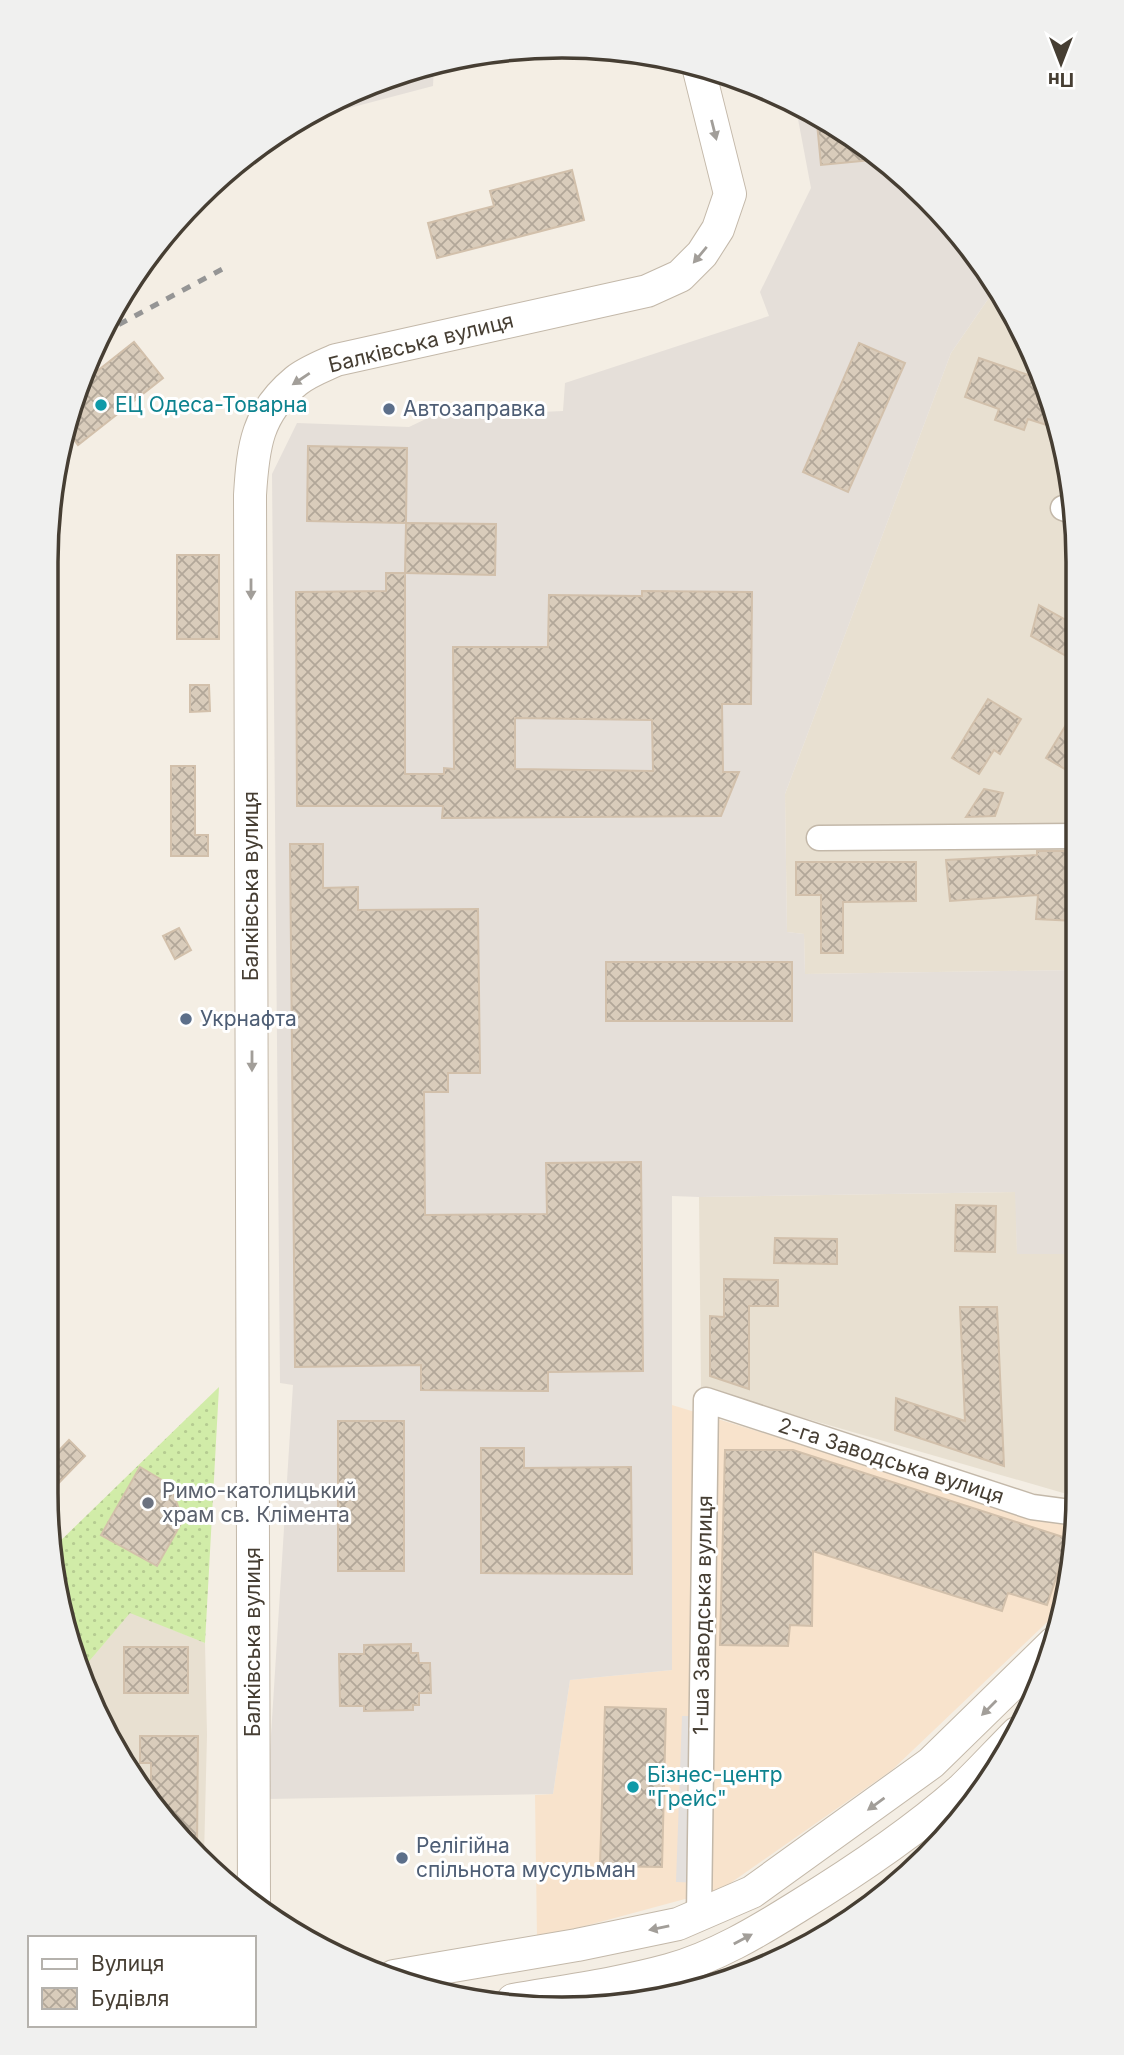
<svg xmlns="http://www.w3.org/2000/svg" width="1124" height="2055" viewBox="0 0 1124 2055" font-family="Inter,sans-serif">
	<defs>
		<pattern id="garden-dots" width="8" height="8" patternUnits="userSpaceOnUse" patternTransform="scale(1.75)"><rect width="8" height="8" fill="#d1eca8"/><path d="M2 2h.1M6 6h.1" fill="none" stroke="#b5cb91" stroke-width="1.8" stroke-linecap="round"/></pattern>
		<pattern id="building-cross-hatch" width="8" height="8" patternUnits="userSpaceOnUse" patternTransform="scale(1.75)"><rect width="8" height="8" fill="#d9ccbb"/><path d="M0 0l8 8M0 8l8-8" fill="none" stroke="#b2a799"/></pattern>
	</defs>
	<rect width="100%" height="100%" fill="#f4eee4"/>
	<g fill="#e8e0d1">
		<path d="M997 286 1051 396 1074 495 1076 970 805 974 804 934 787 932 785 794 951 353Z"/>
		<path d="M1016 1192 1017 1254H1077V1497L701 1388 699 1197Z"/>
		<path d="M130 1612 205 1643 207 1735 204 1856 152 1808 80 1672Z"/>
	</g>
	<path fill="#f8e3cc" d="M672 1405 1077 1529 1065 1599 1062 1608 892 1770 722 1889 537 1939 535 1795 553 1794 570 1680 672 1670Z"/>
	<g fill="#e5dfd9">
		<path d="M434 62 433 86 296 122 333 99Z"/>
		<path d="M817 113 903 174 992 275 997 286 951 353 785 794 787 932 804 934 805 974 1076 970 1077 1254H1017L1015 1192 699 1197 672 1196V1670L570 1680 553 1794 267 1799 293 1385 280 1383 272 474 297 423 409 427 430 417 563 411 565 383 769 316 760 292 811 188 798 119Z"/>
	</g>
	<path fill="url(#garden-dots)" d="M219 1387 205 1643 130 1613 80 1672 73 1659 54 1547Z"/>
	<path fill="#e4e0dd" d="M682 1716H710L704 1883 676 1882Z"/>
	<g fill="url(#building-cross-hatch)" stroke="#d2c0ab" stroke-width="2" fill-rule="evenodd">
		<path d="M816 113 820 115 882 159 821 165Z"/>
		<path d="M572 170 584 220 437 258 428 223 494 206 490 191Z"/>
		<path d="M134 342 163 378 78 445 64 426 82 383Z"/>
		<path d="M859 343 905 363 848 492 803 472Z"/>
		<path d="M979 358 1043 380 1051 396 1059 429 1028 419 1024 430 995 420 999 409 965 397Z"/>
		<path d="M308 446 407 448 406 523 307 521Z"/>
		<path d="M406 523 496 524 495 575 405 573Z"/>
		<rect x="177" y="555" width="42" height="84"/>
		<path d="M386 573H405V774H444V768L454 769 453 647H548L549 595 642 596V591L752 592 751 704H722L723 772H739L721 816 442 818 443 806H297L296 592 386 591ZM515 718 652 720 653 771 515 769Z"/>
		<path d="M1039 605 1075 625V661L1031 636Z"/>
		<path d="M190 685H209L210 711 190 712Z"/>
		<path d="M988 699 1021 719 1000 754 994 750 979 774 952 758Z"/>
		<path d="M1075 710V775L1046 758Z"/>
		<path d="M171 766H195V835H208V856H171Z"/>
		<path d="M984 789 1003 793 995 816 966 817Z"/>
		<path d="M290 844H323V888L358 887V910L478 909 480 1073H448V1092H424L425 1215 547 1214 546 1163 641 1162 643 1371 548 1372V1391L421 1390V1365L295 1367Z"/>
		<path d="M1037 851H1075V921L1036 919 1038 895 950 901 946 860 1037 855Z"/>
		<path d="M796 862H916V901L843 902V953H821V895H796Z"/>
		<path d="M179 928 191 950 175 959 163 936Z"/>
		<rect x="606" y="962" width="186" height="59"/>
		<path d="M956 1205 996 1206 995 1252 955 1251Z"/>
		<path d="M775 1238 837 1239V1264L774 1263Z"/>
		<path d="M724 1279 778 1280V1306H749V1389L710 1376V1316L724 1317Z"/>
		<path d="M960 1307H997L1004 1466 895 1430 896 1398 965 1421Z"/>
		<rect x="338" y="1421" width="66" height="150"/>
		<path d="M69 1440 85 1456 46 1496V1464Z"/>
		<path d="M481 1448H524V1468L631 1467 632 1574 481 1573Z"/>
		<path d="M725 1450H793L1069 1539 1047 1605 1008 1593 1002 1611 813 1551 812 1626 790 1625 788 1646 720 1645Z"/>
		<path d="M140 1467 170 1485 183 1520 157 1566 101 1535Z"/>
		<path d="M411 1644V1653H418L419 1663H430L431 1693H419V1705H413V1710L364 1711V1706H340L339 1654H364V1645Z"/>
		<rect x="124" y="1647" width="64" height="46"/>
		<path d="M605 1707 666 1709 662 1867 600 1866Z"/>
		<path d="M140 1736H198L197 1850 151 1805V1763H140Z"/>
	</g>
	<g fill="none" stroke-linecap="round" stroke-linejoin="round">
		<g stroke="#c3b8a9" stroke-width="27">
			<g id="minor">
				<path d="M1063 508 1074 512"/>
				<path d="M819 838 1075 836"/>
				<path d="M699 1915 706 1400 1032 1507 1077 1513"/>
			</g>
		</g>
		<g stroke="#c3b8a9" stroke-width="34">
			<g id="tertiary">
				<path d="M254 1903 250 495C253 446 257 413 296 381 307 372 323 366 336 360L647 291 680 276 702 254 718 229 730 194 698 66"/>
				<path d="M394 1976 577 1945 678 1924 752 1892 931 1763 1054 1643"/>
				<path d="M513 2000C565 1991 618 1984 669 1970 715 1957 757 1932 797 1907 854 1872 911 1834 961 1790 980 1772 998 1752 1017 1733"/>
			</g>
		</g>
		<use href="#minor" stroke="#fff" stroke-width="24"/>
		<use href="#tertiary" stroke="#fff" stroke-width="32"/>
		<g stroke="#959595" stroke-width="5" stroke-dasharray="9 9" stroke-linecap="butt">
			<path d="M110 315 124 308"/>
			<path d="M103 333 228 266"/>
		</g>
	</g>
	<defs><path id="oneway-solid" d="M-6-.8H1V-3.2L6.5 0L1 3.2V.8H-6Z" transform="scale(1.75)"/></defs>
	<g fill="#a29e99">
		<use href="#oneway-solid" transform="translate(714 130) rotate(76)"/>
		<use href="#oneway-solid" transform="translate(700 255) rotate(130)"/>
		<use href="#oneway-solid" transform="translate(301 379) rotate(146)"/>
		<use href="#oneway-solid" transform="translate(251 589) rotate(90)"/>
		<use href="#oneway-solid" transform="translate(252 1061) rotate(90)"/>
		<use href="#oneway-solid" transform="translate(989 1708) rotate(135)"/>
		<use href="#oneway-solid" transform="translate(876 1804) rotate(144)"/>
		<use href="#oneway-solid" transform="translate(659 1928) rotate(168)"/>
		<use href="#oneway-solid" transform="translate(743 1939) rotate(-28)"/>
	</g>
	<g fill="#0f9aa8" stroke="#fff" stroke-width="2.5">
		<circle cx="101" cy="405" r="7"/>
		<circle cx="633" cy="1787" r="7"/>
	</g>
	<g fill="#5c6f8a" stroke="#fff" stroke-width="2.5">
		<circle cx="389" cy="409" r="7"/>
		<circle cx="186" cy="1019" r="7"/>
		<circle cx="402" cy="1858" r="7"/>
	</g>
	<circle fill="#6b7280" stroke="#fff" stroke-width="2.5" cx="148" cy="1503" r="7"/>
	<g text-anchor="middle" stroke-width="6" stroke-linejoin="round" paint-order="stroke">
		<g font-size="21" fill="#463e33" stroke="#fff">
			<text transform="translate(421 343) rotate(-14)" y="7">Балківська вулиця</text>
			<text transform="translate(251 886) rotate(-90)" y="7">Балківська вулиця</text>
			<text transform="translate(891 1461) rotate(18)" y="7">2-га Заводська вулиця</text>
			<text transform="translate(703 1615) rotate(-89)" y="7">1-ша Заводська вулиця</text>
			<text transform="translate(253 1642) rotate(-90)" y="7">Балківська вулиця</text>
		</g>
		<g font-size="21" fill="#0d838f" stroke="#fff" text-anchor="start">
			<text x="115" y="412">ЕЦ Одеса-Товарна</text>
			<text x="647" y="1782">Бізнес-центр<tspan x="647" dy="24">"Грейс"</tspan></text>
		</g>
		<g font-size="21" fill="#4e5e75" stroke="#fff" text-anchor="start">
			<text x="403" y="416">Автозаправка</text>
			<text x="200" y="1026">Укрнафта</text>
			<text x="416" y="1853">Релігійна<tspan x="416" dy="24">спільнота мусульман</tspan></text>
		</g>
		<g font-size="21" fill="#5b616d" stroke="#fff" text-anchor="start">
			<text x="162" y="1498">Римо-католицький<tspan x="162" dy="24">храм св. Клімента</tspan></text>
		</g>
	</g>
	<path d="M0 0H1124V2055H0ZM562 58H562A504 504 0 0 1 1066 562V1493A504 504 0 0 1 562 1997H562A504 504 0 0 1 58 1493V562A504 504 0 0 1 562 58Z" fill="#f0f0ef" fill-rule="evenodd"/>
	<path fill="none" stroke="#463e33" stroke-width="3.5" d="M562 58H562A504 504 0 0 1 1066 562V1493A504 504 0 0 1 562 1997H562A504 504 0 0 1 58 1493V562A504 504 0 0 1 562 58Z"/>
	<rect x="28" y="1936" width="228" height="91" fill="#ffffff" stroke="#b5b2ad" stroke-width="2"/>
	<rect x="42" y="1959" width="35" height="10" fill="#ffffff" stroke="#b5b2ad" stroke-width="2"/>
	<text x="91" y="1971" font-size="21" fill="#463e33">Вулиця</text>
	<rect x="42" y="1988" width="35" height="21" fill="url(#building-cross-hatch)" stroke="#b5b2ad" stroke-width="2"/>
	<text x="91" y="2006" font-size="21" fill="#463e33">Будівля</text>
	<g transform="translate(1061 63) rotate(180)" stroke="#ffffff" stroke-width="5" paint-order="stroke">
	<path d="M0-5L12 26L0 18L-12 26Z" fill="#463e33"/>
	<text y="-10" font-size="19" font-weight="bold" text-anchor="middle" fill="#463e33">Пн</text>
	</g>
</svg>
